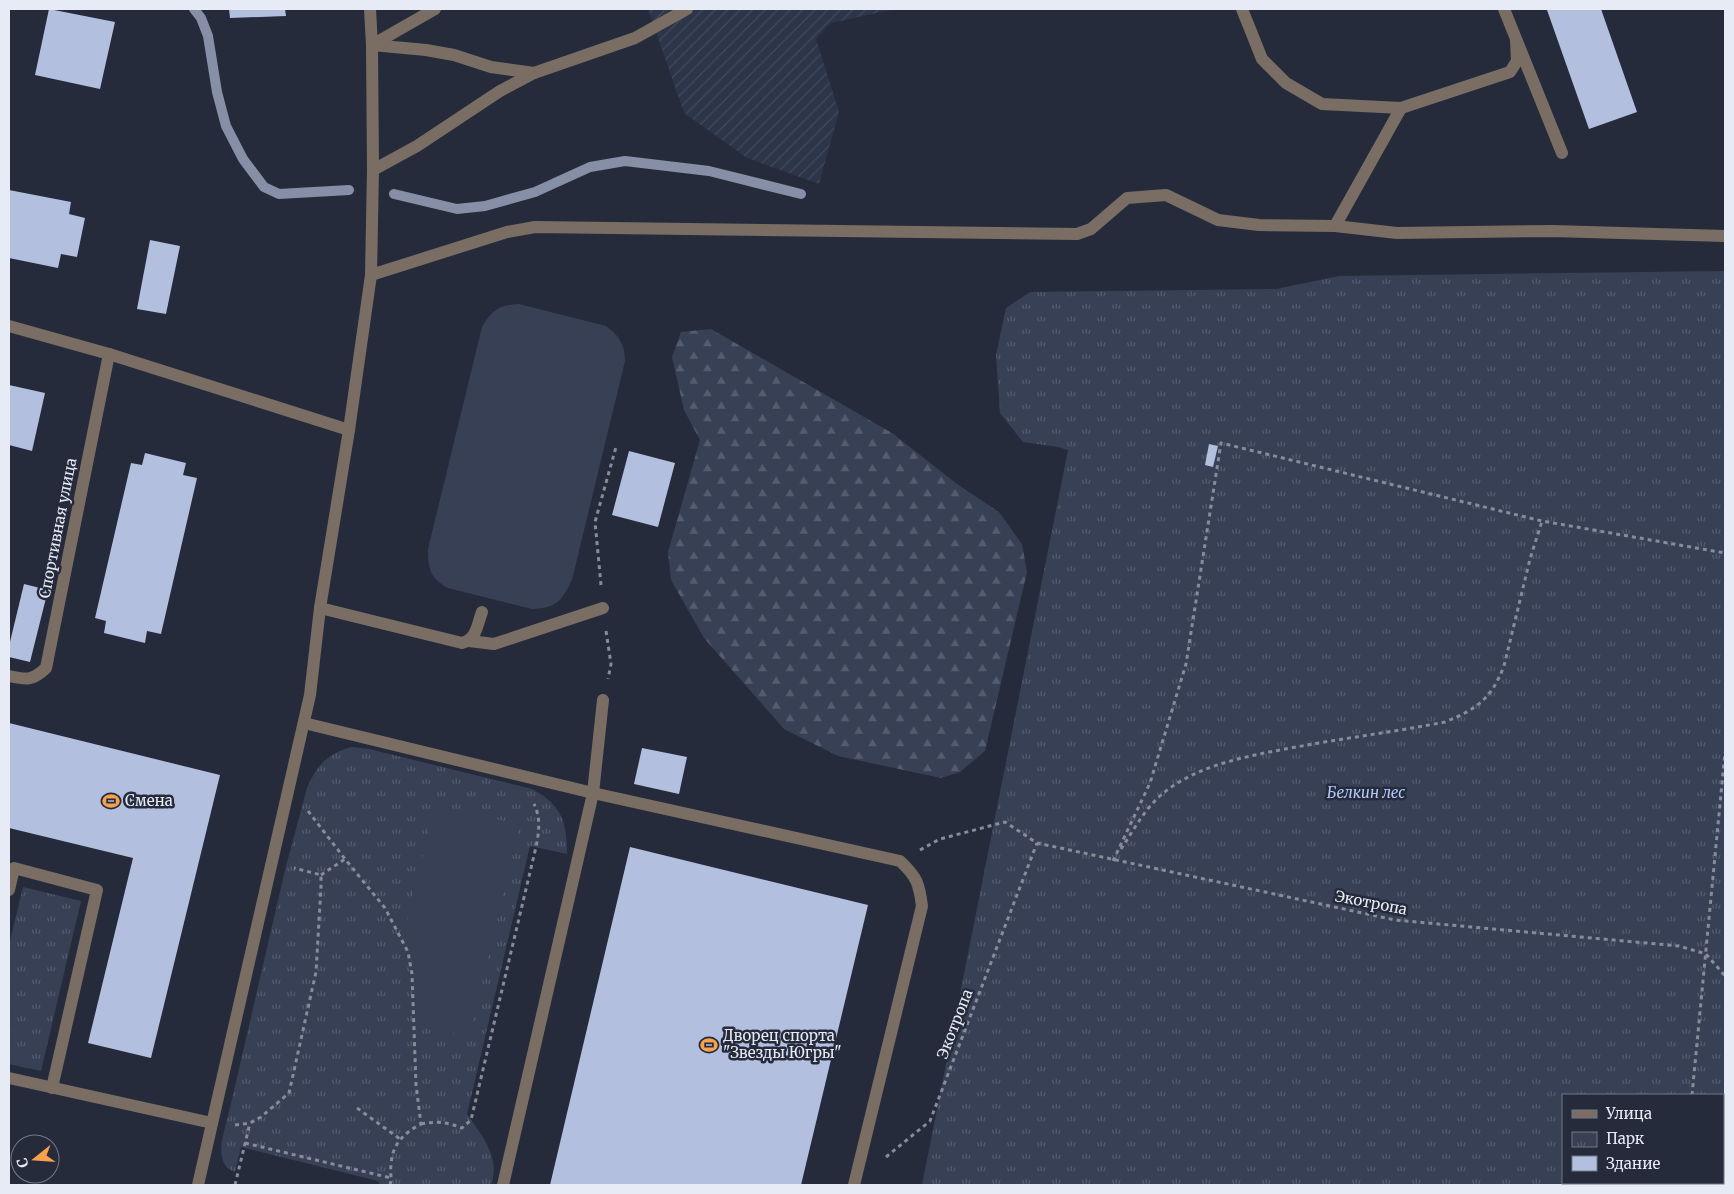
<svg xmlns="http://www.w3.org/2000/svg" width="1734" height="1194" viewBox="0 0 1734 1194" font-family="Merriweather,serif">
	<defs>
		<pattern id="industrial-furrows" width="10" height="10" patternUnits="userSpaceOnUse" patternTransform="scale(1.25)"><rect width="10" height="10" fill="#2d354a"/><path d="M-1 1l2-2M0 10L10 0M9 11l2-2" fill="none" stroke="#41495c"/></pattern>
		<pattern id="forest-firs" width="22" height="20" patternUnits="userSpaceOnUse" patternTransform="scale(1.25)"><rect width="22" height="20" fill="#384056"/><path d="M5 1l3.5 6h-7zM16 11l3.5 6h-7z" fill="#555c6f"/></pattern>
		<pattern id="park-tufts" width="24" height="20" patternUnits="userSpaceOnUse" patternTransform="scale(1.25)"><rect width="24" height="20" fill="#384056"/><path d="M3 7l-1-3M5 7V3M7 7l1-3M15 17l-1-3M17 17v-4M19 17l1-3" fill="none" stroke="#555c6f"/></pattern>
	</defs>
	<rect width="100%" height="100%" fill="#252b3b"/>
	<path fill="url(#industrial-furrows)" d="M648 9H895L831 23 816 39 839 112 819 184 747 158 684 113Z"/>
	<path fill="url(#forest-firs)" d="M711 329 892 433 957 484 999 512 1022 544 1027 572 985 751 960 772 941 778 838 756 784 729 704 638 671 580 668 552 700 440 684 410 672 357 681 332Z"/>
	<g fill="url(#park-tufts)" fill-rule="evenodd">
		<path d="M1725 265V1185H922L1068 450 1058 447 1023 442 1000 413 996 355 1006 308 1030 292 1276 289 1339 276 1724 271ZM1563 1095H1723V1183H1563Z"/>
		<path d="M352 747 369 749 532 789C562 805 567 822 567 854L530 846 467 1114C482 1136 501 1157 491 1185H380L378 1181 241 1147 235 1172C211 1164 225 1130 229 1112L286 866 307 788C316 766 329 752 352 747Z"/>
		<path d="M23 887 81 901 41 1071 9 1064V945Z"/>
	</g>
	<g fill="#384056">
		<path d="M519 304 606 326C619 335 625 345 625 361L572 580C561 601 557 608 532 609L448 588C430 578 428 569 428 549L482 327C492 310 499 305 519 304Z"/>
		<path d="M435 807 520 824 469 1037 413 1023C412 995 414 967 402 941Z"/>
	</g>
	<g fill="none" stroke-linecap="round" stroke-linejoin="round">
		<g stroke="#878fa7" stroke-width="10">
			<path d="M194 9 201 18 208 36 217 92 226 126 243 159 264 187 279 194 349 190"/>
			<path d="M394 194 457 209 485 206 535 192 590 167 625 161 709 171 801 194"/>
		</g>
	</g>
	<g fill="#b3bfdf">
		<path d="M49 9 115 22 100 89 35 75Z"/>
		<path d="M229 9H285L286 16 230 18Z"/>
		<path d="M1551 9H1601L1637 112 1589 129 1547 10Z"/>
		<path d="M9 190 71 202 69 214 85 218 77 257 61 254 58 268 9 258Z"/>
		<path d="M150 240 180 246 166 314 137 309Z"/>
		<path d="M9 385 45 393 32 451 9 445Z"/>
		<path d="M1209 444 1218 446 1213 467 1205 465Z"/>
		<path d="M629 451 675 463 658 527 612 515Z"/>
		<path d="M145 453 186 463 183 475 197 478 161 634 147 631 145 643 104 633 106 621 95 618 131 463 142 465Z"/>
		<path d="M24 584 48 590 30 662 9 657V646Z"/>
		<path d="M9 723 220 775 151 1058 88 1043 133 858 9 828Z"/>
		<path d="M642 748 687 757 679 794 634 784Z"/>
		<path d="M630 847 868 905 801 1185H550Z"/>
	</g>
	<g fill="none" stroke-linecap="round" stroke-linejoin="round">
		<g stroke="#878c9a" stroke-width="3" stroke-dasharray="4 4" stroke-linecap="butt">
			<path d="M601 585 595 522 616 447"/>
			<path d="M606 631 611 664 608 679"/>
			<path d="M308 811 345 859 385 908 408 952 412 974 416 1085 421 1124C404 1133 392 1144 391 1165 390 1172 392 1178 390 1185"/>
			<path d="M1121 849C1133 831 1144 810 1161 795 1199 762 1260 754 1307 745 1353 737 1399 731 1445 722 1477 709 1491 699 1504 666L1530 559 1542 521"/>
			<path d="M920 850 940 839 1005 822 1037 843 1395 920 1679 946 1706 954 1725 976"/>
			<path d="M1113 861 1150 783 1186 664 1221 443 1542 521 1725 553"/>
			<path d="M321 875 345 859"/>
			<path d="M1692 1095 1725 752"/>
			<path d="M357 1108 400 1139"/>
			<path d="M421 1124C436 1121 447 1122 462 1128L471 1120 536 847C539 832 541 818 534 804"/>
			<path d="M235 1125 250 1123 261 1117 289 1093 316 972 321 887V875L294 868"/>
			<path d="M245 1143 391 1178"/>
			<path d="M886 1157 930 1121 1037 843"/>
			<path d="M235 1185 250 1123"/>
			<path d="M1684 1185V1183"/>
		</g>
		<g stroke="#7a6e64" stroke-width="12">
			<path d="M1242 9 1262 59 1286 83 1322 104 1401 108 1510 72 1517 61 1516 40"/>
			<path d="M1504 9 1562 153"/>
			<path d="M372 45 426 50 454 55 491 67 534 73"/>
			<path d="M372 45 435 9"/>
			<path d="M373 170 417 146 500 91 534 73 635 38 687 9"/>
			<path d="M1335 226 1401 108"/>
			<path d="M371 275 507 232 535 227 1077 234 1091 229 1127 198 1166 195 1218 220 1259 225 1335 226 1397 233 1553 231 1725 236"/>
			<path d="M9 326 109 354 349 430"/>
			<path d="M320 608 462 643C477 639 477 625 482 612"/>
			<path d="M469 641 494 644 603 608"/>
			<path d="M9 676C27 680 32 681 46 668L109 354"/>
			<path d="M603 700 593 793 900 861C917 877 919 883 922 906L854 1185"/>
			<path d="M304 723 593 793 503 1185"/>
			<path d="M9 890 14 868 97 890 52 1088"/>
			<path d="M9 1078 212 1123"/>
			<path d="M198 1185 310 695 320 608 349 430 371 275 373 170 372 45 370 9"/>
		</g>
	</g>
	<defs>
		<g id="stadium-bare" transform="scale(1.35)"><path d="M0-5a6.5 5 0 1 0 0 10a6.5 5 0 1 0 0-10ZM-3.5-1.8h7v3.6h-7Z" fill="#f9a04c" stroke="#252b3b" stroke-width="2.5" paint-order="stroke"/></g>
	</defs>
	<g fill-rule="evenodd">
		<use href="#stadium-bare" x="111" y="801"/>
		<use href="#stadium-bare" x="709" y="1045"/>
	</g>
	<g text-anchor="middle" stroke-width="5" stroke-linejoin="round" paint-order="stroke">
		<g font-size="15" fill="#e7ebf6" stroke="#252b3b">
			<text transform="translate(58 528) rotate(-79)" y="5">Спортивная улица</text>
			<text transform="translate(1371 903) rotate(11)" y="5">Экотропа</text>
			<text transform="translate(955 1024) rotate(-69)" y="5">Экотропа</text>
		</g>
		<g font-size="15" font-style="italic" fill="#b5c7fc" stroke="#252b3b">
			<text x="1366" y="798">Белкин лес</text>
		</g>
		<g font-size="15" fill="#e7ebf6" stroke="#252b3b" text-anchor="start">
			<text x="125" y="806">Смена</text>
			<text x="723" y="1041">Дворец спорта<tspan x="723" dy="17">"Звезды Югры"</tspan></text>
		</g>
	</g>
	<rect width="1734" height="1194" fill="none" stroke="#e7ebf6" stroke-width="20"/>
	<rect x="1562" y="1094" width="162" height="90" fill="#252b3b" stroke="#737886"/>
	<rect x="1572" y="1110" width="25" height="8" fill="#7a6e64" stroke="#737886"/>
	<text x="1606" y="1119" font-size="15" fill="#e7ebf6">Улица</text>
	<rect x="1572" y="1132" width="25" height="15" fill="url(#park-tufts)" stroke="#737886"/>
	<text x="1606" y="1144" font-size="15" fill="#e7ebf6">Парк</text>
	<rect x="1572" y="1156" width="25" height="15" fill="#b3bfdf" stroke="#737886"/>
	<text x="1606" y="1169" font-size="15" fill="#e7ebf6">Здание</text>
	<g transform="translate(35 1159) rotate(253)"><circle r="24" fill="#252b3b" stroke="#737886"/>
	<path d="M0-4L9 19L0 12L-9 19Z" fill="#f9a04c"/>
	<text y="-8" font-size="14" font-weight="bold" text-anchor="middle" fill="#e7ebf6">С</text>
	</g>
</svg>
